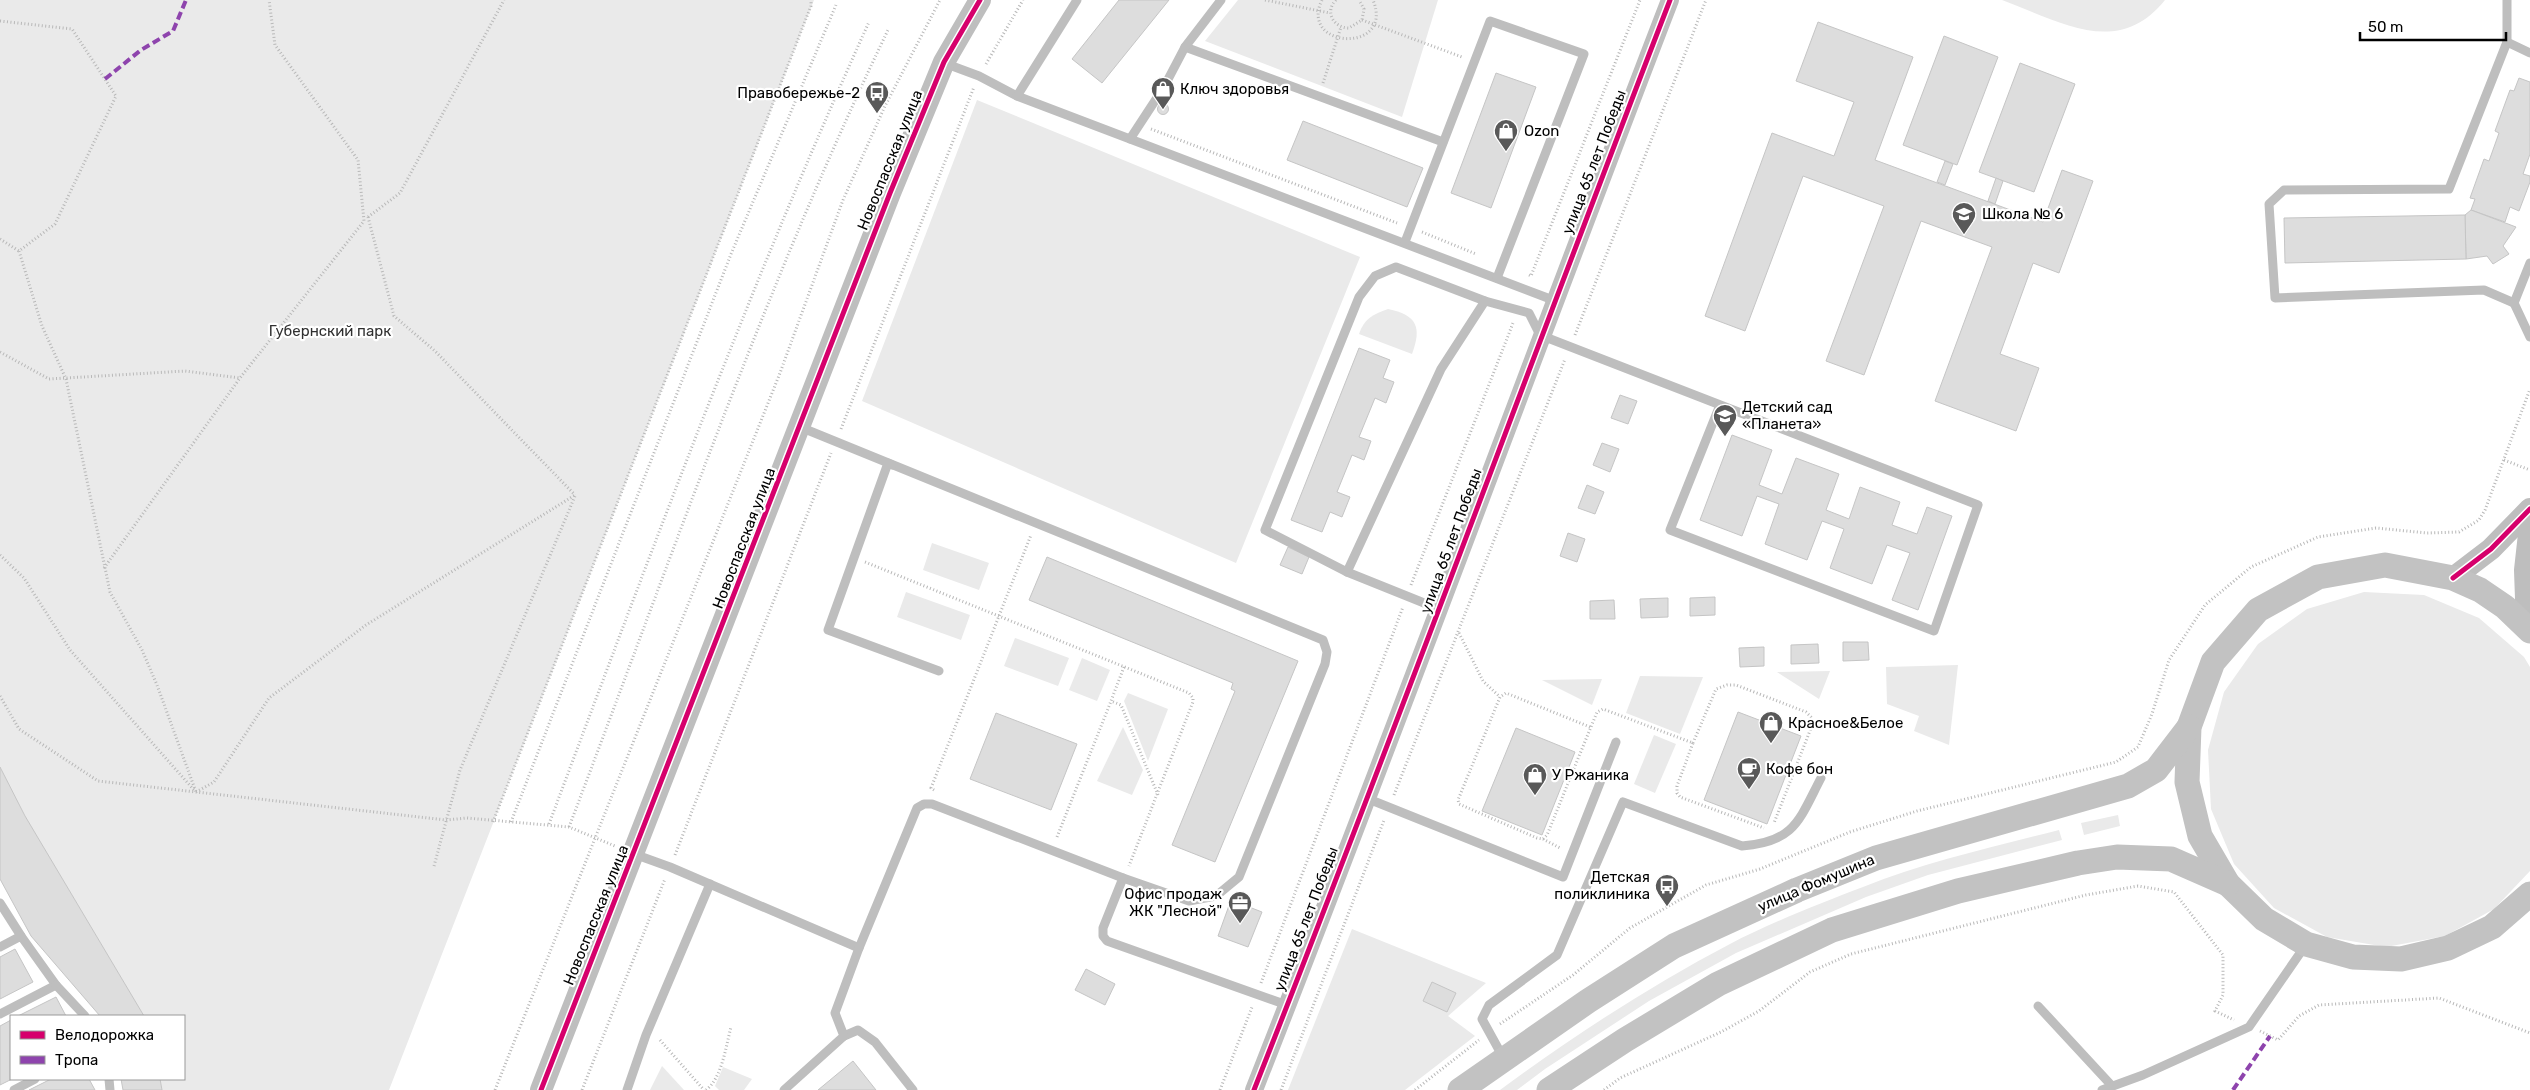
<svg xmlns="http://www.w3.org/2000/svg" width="2530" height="1090" viewBox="0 0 2530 1090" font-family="Rubik,sans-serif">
	<rect width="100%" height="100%" fill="#fff"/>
	<g fill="#eaeaea">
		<path d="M0 0H814L389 1090H162L160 1079H184V1016H144L25 816 0 767Z"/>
		<path d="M1238 0H1438L1402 117 1205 41Z"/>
		<path d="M2002 0H2165C2118 59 2059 21 2002 0Z"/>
		<path d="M977 100 1360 257 1236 563 862 401Z"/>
		<path d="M1388 309C1417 315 1422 327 1412 354L1359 334C1364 319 1373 314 1388 309Z"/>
		<path d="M932 543 989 563 979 590 923 570Z"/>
		<path d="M906 592 970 615 961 640 897 617Z"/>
		<path d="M2364 592 2424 595 2479 618 2524 657 2530 667V871L2494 909 2445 936 2386 947 2327 937 2274 908 2234 864 2211 809 2208 750 2224 692 2258 644 2307 609Z"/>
		<path d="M1015 638 1069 658 1058 686 1004 666Z"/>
		<path d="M1082 658 1110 670 1097 701 1069 690Z"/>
		<path d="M1958 665 1949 745 1914 731 1919 716 1887 704 1886 667Z"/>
		<path d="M1830 671 1819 699 1777 672Z"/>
		<path d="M1640 676 1703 677 1680 734 1626 713Z"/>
		<path d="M1602 679 1592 705 1542 680Z"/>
		<path d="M1128 693 1168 709 1148 761 1124 701Z"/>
		<path d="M1123 727 1143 770 1132 795 1097 781Z"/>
		<path d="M1654 735 1676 744 1655 793 1634 784Z"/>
		<path d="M2118 815 2120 826 2084 835 2081 823Z"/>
		<path d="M2059 830 2062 840 1928 875 1866 897 1736 953 1649 1001 1545 1069 1517 1090H1500C1573 1036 1650 986 1730 944 1770 923 1821 903 1863 887 1926 862 1993 847 2059 830Z"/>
		<path d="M1352 929 1486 983 1448 1016 1475 1036 1405 1090H1288Z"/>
		<path d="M662 1066 684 1090H650Z"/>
		<path d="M723 1067 752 1079 744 1090H719L715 1086Z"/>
	</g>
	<g fill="#ddd" stroke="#c5c5c5">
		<path d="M1119 0H1169L1102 83 1072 59Z"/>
		<path d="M1818 22 1913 57 1875 160 2043 222 2062 170 2093 181 2059 273 2033 263 2000 354 2039 368 2016 431 1935 401 1992 247 1921 221 1864 375 1826 361 1884 206 1803 176 1745 331 1705 316 1772 133 1834 156 1854 102 1796 81Z"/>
		<path d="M1944 36 1998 57 1957 165 1903 145Z"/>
		<path d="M2020 63 2075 84 2034 192 1979 172Z"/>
		<path d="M1496 73 1536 87 1491 208 1451 193Z"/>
		<path d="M2519 78 2530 82V154L2523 174 2530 176V182L2519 211 2510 207 2505 222 2471 210 2475 199 2470 198 2484 159 2489 161 2499 133 2495 131 2510 90 2514 91Z"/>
		<circle cx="1163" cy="109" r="5.5"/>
		<path d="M1303 121 1423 168 1407 207 1287 160Z"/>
		<path d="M1945 161 1953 164 1945 185 1937 182Z"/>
		<path d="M1996 178 2003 181 1995 204 1988 201Z"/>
		<path d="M2471 210 2516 227 2503 246 2509 254 2493 264 2487 256 2466 259 2465 215Z"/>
		<path d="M2465 215 2466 259 2285 263 2284 218Z"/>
		<path d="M1359 348 1390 360 1383 378 1394 382 1386 403 1375 398 1359 437 1371 441 1364 460 1352 455 1337 492 1350 497 1342 517 1330 512 1322 532 1291 520Z"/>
		<path d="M1620 395 1637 401 1628 424 1611 418Z"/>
		<path d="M1732 435 1772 450 1759 485 1782 494 1796 458 1839 474 1826 510 1849 519 1860 487 1900 502 1892 525 1917 534 1927 507 1952 516 1918 610 1892 600 1910 553 1887 545 1872 584 1830 568 1844 529 1822 521 1807 560 1765 544 1779 504 1757 496 1742 536 1700 520Z"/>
		<path d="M1602 443 1619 449 1610 472 1593 465Z"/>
		<path d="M1587 485 1604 492 1595 514 1578 508Z"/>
		<path d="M1568 533 1585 539 1577 562 1560 556Z"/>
		<path d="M1288 547 1309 557 1302 574 1280 565Z"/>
		<path d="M1047 557 1298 661 1215 862 1172 845 1235 691 1231 689 1233 683 1029 600Z"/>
		<path d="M1715 597V615L1690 616V598Z"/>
		<path d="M1668 598V617L1641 618 1640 599Z"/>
		<path d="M1614 600 1615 619H1590V601Z"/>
		<path d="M1843 642H1868L1869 660 1843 661Z"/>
		<path d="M1818 644 1819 663 1791 664V645Z"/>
		<path d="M1764 647V666L1740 667 1739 648Z"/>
		<path d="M1738 712 1801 736 1767 824 1704 800Z"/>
		<path d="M996 713 1077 744 1051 810 970 779Z"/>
		<path d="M1516 728 1575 752 1542 835 1482 811Z"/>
		<path d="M0 767 25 816 144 1016H100L31 936 0 879Z"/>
		<path d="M1231 900 1262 912 1248 947 1218 936Z"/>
		<path d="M15 949 33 982 0 999V957Z"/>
		<path d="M1086 969 1115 984 1105 1005 1075 990Z"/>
		<path d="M1432 982 1456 993 1447 1012 1423 1001Z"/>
		<path d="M56 997 66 1016H18Z"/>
		<path d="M11 1020 12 1079 0 1085V1026Z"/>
		<path d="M853 1061 876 1090H818Z"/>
		<path d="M51 1079H89L95 1090H29Z"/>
		<path d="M121 1079H160L162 1090H123Z"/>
	</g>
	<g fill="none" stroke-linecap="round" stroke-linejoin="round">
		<g stroke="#b8b8b8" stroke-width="3" stroke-dasharray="1 2.5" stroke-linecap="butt">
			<path d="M1265 0 1330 13"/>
			<path d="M1322 0C1298 49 1395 54 1373 0"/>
			<path d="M1336 0C1324 12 1334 28 1349 28L1362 20 1364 9 1359 0"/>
			<path d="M1362 20 1462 57"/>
			<path d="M0 21 72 29 116 96 55 224 19 251 42 326 66 379 110 592 142 650 157 685 196 792"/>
			<path d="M986 64 1023 0"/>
			<path d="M1323 83 1341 27"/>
			<path d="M1151 129 1397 223"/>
			<path d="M368 217 394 316 435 351 575 495"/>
			<path d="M368 217 400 193 504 0"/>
			<path d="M1422 232 1476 254"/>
			<path d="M0 239 19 251"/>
			<path d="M1529 275 1531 276 1640 0"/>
			<path d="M1575 335 1706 0"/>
			<path d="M0 352 49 379 185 371 240 378 364 221 358 160 275 45 269 0"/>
			<path d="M841 429 974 87"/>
			<path d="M2504 460 2530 470"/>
			<path d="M0 555 24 578 70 650 194 790"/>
			<path d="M865 562 1189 693 1193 698V702L1129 866"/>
			<path d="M104 568 240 378"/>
			<path d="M1411 585 1513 323"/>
			<path d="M1459 633 1483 681 1500 697"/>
			<path d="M1124 667 1111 701 1121 705 1158 795"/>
			<path d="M0 696 19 729 98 781 446 820 467 818 569 827 615 846"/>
			<path d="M1590 727 1506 693 1500 697 1458 800 1459 804 1537 838 1543 839 1547 835 1597 712 1603 709 1693 743 1677 786V793L1680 797 1764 828"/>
			<path d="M1693 743 1716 689 1727 685H1736L1806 712 1812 718 1813 723 1774 823"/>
			<path d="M934 790 931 788 1031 535"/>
			<path d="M196 792 214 782 269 698 366 625 575 495"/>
			<path d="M1394 795 1565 359"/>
			<path d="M493 822 811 6V0"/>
			<path d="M511 822 731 254 836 5"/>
			<path d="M549 824C650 555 750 284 869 22"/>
			<path d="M569 827C671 560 764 288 888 30"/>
			<path d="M1057 837 1111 701"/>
			<path d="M1543 839 1560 848"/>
			<path d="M675 855 831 453"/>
			<path d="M434 866 460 770 575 496"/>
			<path d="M1261 983 1403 607"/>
			<path d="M1500 1024 1573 975 1630 928 1706 885 1760 869 1850 832 1917 811 2116 762 2138 747 2152 714 2169 660 2205 605 2251 567 2318 537 2376 528 2427 533 2459 532 2479 520 2485 510 2530 389"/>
			<path d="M2260 1031 2278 1040 2299 1016 2319 1005 2439 998 2530 1033"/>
			<path d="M660 1040 704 1090"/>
			<path d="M495 1090 780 373 843 200 885 106 940 0"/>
			<path d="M582 1090 665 879"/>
			<path d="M706 1090C722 1078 726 1046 731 1027"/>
			<path d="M1220 1090 1252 1007"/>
			<path d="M1281 1090 1384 820"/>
			<path d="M1415 1090 1479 1040"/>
			<path d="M1604 1090 1620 1078 1721 1032 1759 1011 1810 972 1851 954 2086 895 2138 886 2174 892 2223 955V995L2215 1011 2234 1020"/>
		</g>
		<g stroke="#bebebe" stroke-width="9">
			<path d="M2507 0V42L2449 189 2284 190 2269 204 2275 298 2484 290 2514 303"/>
			<path d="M2507 42 2530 53"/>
			<path d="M1185 47 1443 142"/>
			<path d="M944 63 979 76 1017 96 1553 300"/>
			<path d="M1017 96 1077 0"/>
			<path d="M1130 139 1164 87 1185 47 1221 0"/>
			<path d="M1405 242 1490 21 1584 54 1497 278"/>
			<path d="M2530 263 2514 303 2530 337"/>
			<path d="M800 427 1323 640 1327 652 1325 664 1239 877 1216 896 1189 901 1123 878 1103 928V936L1107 941 1287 1005"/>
			<path d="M892 465 888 463 828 630 939 671"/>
			<path d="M1347 572 1265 530 1359 297 1375 276 1396 267 1485 301"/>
			<path d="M1439 609 1347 572 1441 369 1485 301 1529 313 1540 335 1978 505 1934 631 1670 530 1720 405"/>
			<path d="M1366 798 1563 877 1616 742"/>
			<path d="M634 854 670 867 859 948"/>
			<path d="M0 903 21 936"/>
			<path d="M0 947 21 936 56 985 0 1014"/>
			<path d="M56 985 85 1016"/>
			<path d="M2038 1006 2112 1086"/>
			<path d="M844 1036 858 1030 875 1042 913 1090"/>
			<path d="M1504 1059 1482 1019 1489 1005 1557 955 1623 802 1742 846C1795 842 1799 820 1821 778"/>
			<path d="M109 1079 110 1090"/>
			<path d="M14 1090 35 1079"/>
			<path d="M627 1090 646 1035 710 884"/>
			<path d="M784 1090 844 1036 835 1013 859 948 917 808 924 804H932L1123 878"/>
			<path d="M2102 1090 2143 1075 2249 1027 2305 946"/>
		</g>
		<path stroke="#bebebe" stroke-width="18" d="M1254 1090C1397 728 1530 363 1670 0"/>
		<g stroke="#bebebe" stroke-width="22">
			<path d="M2453 578 2491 549 2530 509"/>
			<path d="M2527 627 2525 570 2530 525"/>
			<path d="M541 1090 890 193 944 62 980 0"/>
		</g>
		<g stroke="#c2c2c2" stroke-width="25">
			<path d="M2530 631 2505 607 2480 590 2453 578 2385 565 2318 577 2258 610 2213 662 2189 727 2187 782 2200 836 2228 884 2264 919 2306 944 2353 957 2401 959 2448 948 2492 927 2530 894"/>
			<path d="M1460 1090 1588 1001 1674 946 1797 890 1876 858 2128 786 2156 770 2189 727"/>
			<path d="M1549 1090 1625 1040 1718 984 1832 930 1958 891 2078 863 2117 857 2171 859 2228 884"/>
		</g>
		<g stroke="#8e44ad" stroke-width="4" stroke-dasharray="8 4" stroke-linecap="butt">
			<path d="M105 79 141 50 173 31 186 0"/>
			<path d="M2233 1090 2270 1036"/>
		</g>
		<g stroke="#fff" stroke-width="8">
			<g id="cycleway">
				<path d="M2453 578 2491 549 2530 509"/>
				<path d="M541 1090 890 193 944 62 980 0"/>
				<path d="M1254 1090C1397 728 1530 363 1670 0"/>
			</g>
		</g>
		<use href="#cycleway" stroke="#d6006c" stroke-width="5"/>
	</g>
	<defs>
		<g id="shop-pin" transform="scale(1.25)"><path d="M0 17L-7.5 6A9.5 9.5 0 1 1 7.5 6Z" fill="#595959" stroke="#fff"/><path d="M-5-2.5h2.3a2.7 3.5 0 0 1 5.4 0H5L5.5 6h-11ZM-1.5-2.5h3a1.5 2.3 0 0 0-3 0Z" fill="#fff"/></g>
		<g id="bus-pin" transform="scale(1.25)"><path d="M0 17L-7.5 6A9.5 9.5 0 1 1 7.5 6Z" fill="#595959" stroke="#fff"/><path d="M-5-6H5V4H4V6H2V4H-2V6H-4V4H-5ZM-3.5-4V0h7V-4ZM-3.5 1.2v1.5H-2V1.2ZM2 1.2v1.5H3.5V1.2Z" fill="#fff"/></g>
		<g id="school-pin" transform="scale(1.25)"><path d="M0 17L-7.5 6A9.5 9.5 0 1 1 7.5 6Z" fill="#595959" stroke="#fff"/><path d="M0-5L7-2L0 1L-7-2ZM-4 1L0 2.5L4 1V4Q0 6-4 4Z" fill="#fff"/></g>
		<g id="cafe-pin" transform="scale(1.25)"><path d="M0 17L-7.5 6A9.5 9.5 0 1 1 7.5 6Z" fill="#595959" stroke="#fff"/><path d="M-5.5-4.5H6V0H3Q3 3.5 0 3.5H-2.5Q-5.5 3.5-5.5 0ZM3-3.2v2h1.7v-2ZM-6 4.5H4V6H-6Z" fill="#fff"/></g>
		<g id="office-pin" transform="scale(1.25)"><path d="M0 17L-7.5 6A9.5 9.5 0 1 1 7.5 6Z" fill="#595959" stroke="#fff"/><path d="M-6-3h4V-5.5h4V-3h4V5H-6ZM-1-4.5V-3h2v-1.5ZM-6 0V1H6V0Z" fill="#fff"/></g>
	</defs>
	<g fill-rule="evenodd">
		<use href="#shop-pin" x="1163" y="89"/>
		<use href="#bus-pin" x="877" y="93"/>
		<use href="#shop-pin" x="1506" y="131"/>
		<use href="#school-pin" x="1964" y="214"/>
		<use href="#school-pin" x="1725" y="416"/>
		<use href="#shop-pin" x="1771" y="723"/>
		<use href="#cafe-pin" x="1749" y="769"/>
		<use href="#shop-pin" x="1535" y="775"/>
		<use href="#bus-pin" x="1667" y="886"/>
		<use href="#office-pin" x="1240" y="903"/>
	</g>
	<g text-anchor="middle" stroke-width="4.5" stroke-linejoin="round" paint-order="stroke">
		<g font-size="15" fill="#000" stroke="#fff" text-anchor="start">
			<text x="1180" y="94">Ключ здоровья</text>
			<text x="860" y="98" text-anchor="end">Правобережье-2</text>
			<text x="1524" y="136">Ozon</text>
			<text x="1982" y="219">Школа № 6</text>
			<text x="1742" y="412">Детский сад<tspan x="1742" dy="17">«Планета»</tspan></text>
			<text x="1788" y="728">Красное&amp;Белое</text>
			<text x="1766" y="774">Кофе бон</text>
			<text x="1552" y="780">У Ржаника</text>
			<text x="1650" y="882" text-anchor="end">Детская<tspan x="1650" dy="17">поликлиника</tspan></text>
			<text x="1222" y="899" text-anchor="end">Офис продаж<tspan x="1222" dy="17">ЖК "Лесной"</tspan></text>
		</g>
		<g font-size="15" fill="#000" stroke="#fff">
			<text transform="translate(890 160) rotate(-68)" y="5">Новоспасская улица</text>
			<text transform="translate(1594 162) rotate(-69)" y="5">улица 65 лет Победы</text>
			<text transform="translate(744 538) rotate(-69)" y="5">Новоспасская улица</text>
			<text transform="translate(1451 541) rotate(-70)" y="5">улица 65 лет Победы</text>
			<text transform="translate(1816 883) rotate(-23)" y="5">улица Фомушина</text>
			<text transform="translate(596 915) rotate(-68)" y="5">Новоспасская улица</text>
			<text transform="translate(1306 919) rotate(-69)" y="5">улица 65 лет Победы</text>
		</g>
		<g font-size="15" fill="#303030" stroke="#fff">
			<text x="330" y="336">Губернский парк</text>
		</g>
	</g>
	<rect x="10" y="1015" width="175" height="65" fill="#ffffff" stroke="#999999"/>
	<rect x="20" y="1031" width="25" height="8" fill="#d6006c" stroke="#999999"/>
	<text x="55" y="1040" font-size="15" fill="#000000">Велодорожка</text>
	<rect x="20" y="1056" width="25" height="8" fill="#8e44ad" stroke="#999999"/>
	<text x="55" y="1065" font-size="15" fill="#000000">Тропа</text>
	<path d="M2360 32v8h146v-8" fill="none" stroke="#000000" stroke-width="2.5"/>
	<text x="2368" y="32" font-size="15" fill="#000000" stroke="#ffffff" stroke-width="4" paint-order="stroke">50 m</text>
</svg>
